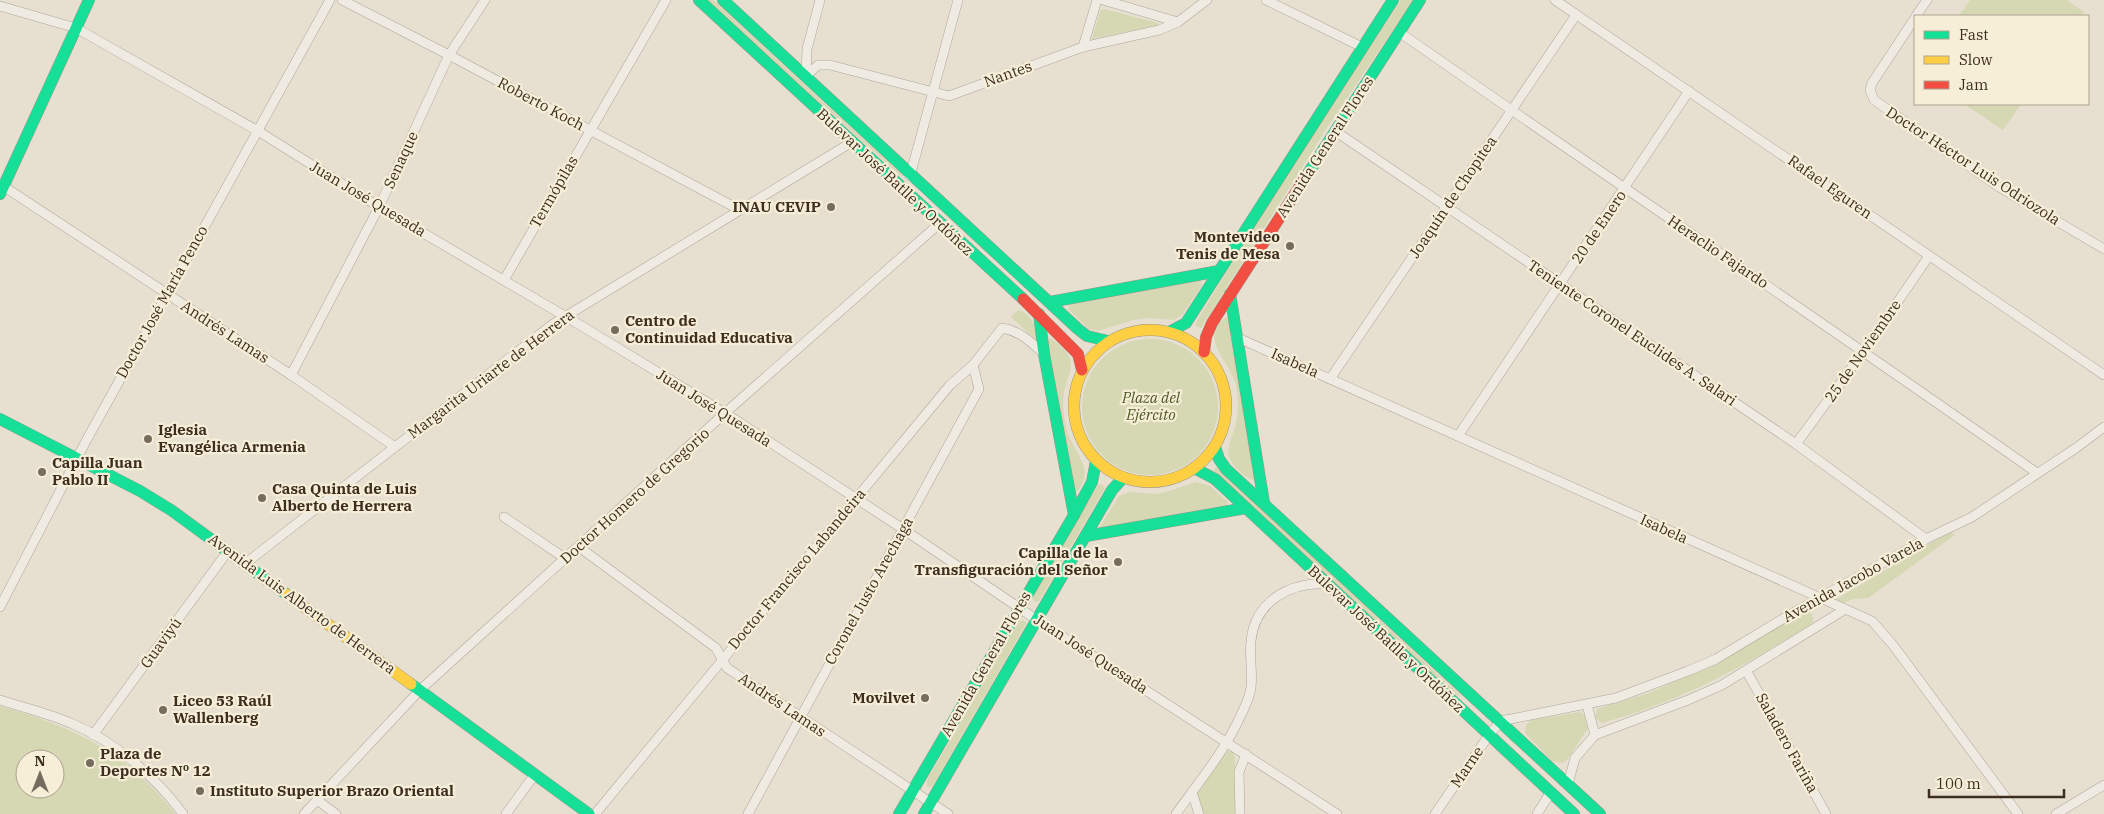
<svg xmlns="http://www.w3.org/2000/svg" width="2104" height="814" viewBox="0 0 2104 814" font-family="'IBM Plex Serif',serif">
	<rect width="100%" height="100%" fill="#e7e0d1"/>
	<g fill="#d6d7b3" fill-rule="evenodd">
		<path d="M707 0H713L902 175V177Z"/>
		<path d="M1401 0H1413L1325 131 1201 328 1196 326 1195 324C1261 214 1330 107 1401 0Z"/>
		<path d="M1970 0H2067L2084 12 2081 16H1959Z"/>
		<path d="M1104 9 1158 23V25L1092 39 1100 11Z"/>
		<path d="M1964 104H2021L2003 130Z"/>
		<path d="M1200 280 1202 285 1183 314 1174 320 1150 318 1133 320 1098 331 1089 329 1068 309 1069 305 1072 304Z"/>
		<path d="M1018 310C1030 312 1039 329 1036 340L1011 317Z"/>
		<path d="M1226 317 1228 318 1255 479 1253 480C1245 478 1232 465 1229 457 1226 446 1234 434 1236 423 1239 411 1238 397 1236 385 1231 362 1197 338 1226 317Z"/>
		<path d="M1049 338C1056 341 1068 351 1070 359 1074 369 1065 382 1064 393 1062 404 1064 416 1066 427 1072 453 1098 468 1076 493L1047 339Z"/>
		<circle cx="1150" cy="407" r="68"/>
		<path d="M1217 467 1462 697 1452 692 1213 470Z"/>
		<path d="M1196 482 1210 486 1228 502 1227 505 1099 528 1119 496 1129 492 1155 494 1166 492Z"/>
		<path d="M1102 484 1105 488 1039 601 1034 602 1032 596 1098 485Z"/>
		<path d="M1951 531 1955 535 1868 598 1853 599 1842 604 1835 600Z"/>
		<path d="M1805 611C1812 612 1813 615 1813 622L1809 626C1739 669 1682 701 1602 723L1595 718 1597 709 1649 693 1694 673 1737 651Z"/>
		<path d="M1022 620 1026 622 1025 626 932 787H927V780L1018 623Z"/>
		<path d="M0 706C74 727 127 752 175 814H0ZM25 759H55V789H25Z"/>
		<path d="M1580 712 1585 715 1588 728 1567 760 1562 763 1552 761 1525 733 1526 725 1531 720Z"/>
		<path d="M1227 751 1233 752 1235 759V814H1202L1197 793 1198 790Z"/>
	</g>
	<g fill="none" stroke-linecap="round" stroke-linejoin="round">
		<g stroke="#ada599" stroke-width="10">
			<g id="street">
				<path d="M342 0 449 55 740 210"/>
				<path d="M1103 0 1178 22"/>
				<path d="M1266 0 1362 47"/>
				<path d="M1555 0 2104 375"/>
				<path d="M0 6 76 28 258 131 379 207 585 328 725 413 903 529 1037 620 1337 814"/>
				<path d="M1916 16 1927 0"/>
				<path d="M1915 18 1872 83 1870 90 1874 100 1999 187 2104 249"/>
				<path d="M1399 32C1611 180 1826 324 2037 473"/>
				<path d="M1083 47 1097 0"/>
				<path d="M806 76 818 65H830L949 96 1083 47 1159 30 1178 22 1207 0"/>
				<path d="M806 76 807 49 820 0"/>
				<path d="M1335 131 1796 444 1926 539"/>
				<path d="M910 176 958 0"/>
				<path d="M0 184 291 375 395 447"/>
				<path d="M504 280 666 0"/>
				<path d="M1236 337 1872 621 1893 645 2018 814"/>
				<path d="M291 375 379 207 449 55 485 0"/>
				<path d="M1330 379 1576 15"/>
				<path d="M1458 436 1689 91"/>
				<path d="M1796 444 1864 351 1929 256"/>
				<path d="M504 517 566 559"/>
				<path d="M579 547 716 648 727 668 948 814"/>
				<path d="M246 563 553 324 852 142"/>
				<path d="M0 607 86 441 330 0"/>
				<path d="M1747 672 1826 814"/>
				<path d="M0 700C25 708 50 714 73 724 115 742 156 777 183 814"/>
				<path d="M1587 705 1595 735 1688 700 1722 685 1844 610"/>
				<path d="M93 735 228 551"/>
				<path d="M1568 784 1575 758 1595 735"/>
				<path d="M1192 792 1199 814"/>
				<path d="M317 800 336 814"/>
				<path d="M304 814 420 690 725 413 940 223"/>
				<path d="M506 814 535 774"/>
				<path d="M595 814 950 385 973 365 1002 328C1020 331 1031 342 1044 354"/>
				<path d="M748 814 979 389 973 365"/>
				<path d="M1176 814C1198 783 1225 751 1241 715 1245 706 1250 697 1251 687 1253 672 1249 656 1251 641 1255 601 1290 582 1327 584"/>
				<path d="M1240 814 1239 772 1246 754"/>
				<path d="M1435 814 1489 735 1501 721 1616 698 1688 671 1716 659 1796 611 1926 539 1972 517 2076 448 2104 427"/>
				<path d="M1537 814 1551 792"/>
				<path d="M2056 814 2104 785"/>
			</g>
		</g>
		<g stroke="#9c958a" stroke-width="12">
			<g id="fast">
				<path d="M699 0 1023 299"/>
				<path d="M723 0 1078 329 1087 336 1108 341"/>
				<path d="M1307 175 1420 0"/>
				<path d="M0 194 89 0"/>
				<path d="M1230 294 1264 503"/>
				<path d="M1050 302 1219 271"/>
				<path d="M1039 314 1044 354 1074 515"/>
				<path d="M1169 332 1186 323 1393 0"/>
				<path d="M0 419 140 491 171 510 286 594"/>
				<path d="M1215 447 1219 459 1226 469 1600 814"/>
				<path d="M1194 468 1215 479 1574 814"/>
				<path d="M1086 536 1246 508"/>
				<path d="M411 684 589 814"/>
				<path d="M899 814 1074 515 1092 482 1096 461"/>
				<path d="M924 814 1112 490 1123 478"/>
			</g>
		</g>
		<g stroke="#9c958a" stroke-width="12">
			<g id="slow">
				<circle cx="1150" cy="406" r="76"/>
				<path d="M286 594 411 684"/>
			</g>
		</g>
		<g stroke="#9c958a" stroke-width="12">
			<g id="jam">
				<path d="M1023 299 1078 354 1082 370"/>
				<path d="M1204 352 1206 337 1212 323 1307 175"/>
			</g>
		</g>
		<use href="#street" stroke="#efebe3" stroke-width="9"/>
		<use href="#fast" stroke="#16e098" stroke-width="11"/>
		<use href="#slow" stroke="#ffcf43" stroke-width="11"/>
		<use href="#jam" stroke="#f24e42" stroke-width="11"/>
	</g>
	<g fill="#786c5e" stroke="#f7eed8" stroke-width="2">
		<circle cx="831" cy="207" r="5"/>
		<circle cx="1290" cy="246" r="5"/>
		<circle cx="615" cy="330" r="5"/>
		<circle cx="148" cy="439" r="5"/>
		<circle cx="42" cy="472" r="5"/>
		<circle cx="262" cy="498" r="5"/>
		<circle cx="1118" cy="562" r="5"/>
		<circle cx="925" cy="698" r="5"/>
		<circle cx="163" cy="710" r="5"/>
		<circle cx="90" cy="763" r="5"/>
		<circle cx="200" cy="791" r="5"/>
	</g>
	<g text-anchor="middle" stroke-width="4.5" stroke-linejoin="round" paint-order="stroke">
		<g font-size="15" fill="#3d2e20" stroke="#f7eed8">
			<text transform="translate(1008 74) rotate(-20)" y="5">Nantes</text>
			<text transform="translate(541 104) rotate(28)" y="5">Roberto Koch</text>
			<text transform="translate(1325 147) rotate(-57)" y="5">Avenida General Flores</text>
			<text transform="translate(401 160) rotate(-65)" y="5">Senaque</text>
			<text transform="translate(1973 166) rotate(33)" y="5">Doctor Héctor Luis Odriozola</text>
			<text transform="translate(895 182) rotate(43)" y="5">Bulevar José Batlle y Ordóñez</text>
			<text transform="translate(1830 187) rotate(35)" y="5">Rafael Eguren</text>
			<text transform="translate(554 192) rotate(-60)" y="5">Termópilas</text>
			<text transform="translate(1453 197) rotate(-56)" y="5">Joaquín de Chopitea</text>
			<text transform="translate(368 199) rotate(31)" y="5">Juan José Quesada</text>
			<text transform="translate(1599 227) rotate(-56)" y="5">20 de Enero</text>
			<text transform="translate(1718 252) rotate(34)" y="5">Heraclio Fajardo</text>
			<text transform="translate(162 302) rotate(-61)" y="5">Doctor José María Penco</text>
			<text transform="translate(225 332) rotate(33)" y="5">Andrés Lamas</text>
			<text transform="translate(1632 333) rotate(34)" y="5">Teniente Coronel Euclides A. Salari</text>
			<text transform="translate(1863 351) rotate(-55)" y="5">25 de Noviembre</text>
			<text transform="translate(1295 363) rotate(24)" y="5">Isabela</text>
			<text transform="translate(491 374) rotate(-37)" y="5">Margarita Uriarte de Herrera</text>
			<text transform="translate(714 408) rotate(32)" y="5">Juan José Quesada</text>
			<text transform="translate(635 496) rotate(-42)" y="5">Doctor Homero de Gregorio</text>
			<text transform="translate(1664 529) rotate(24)" y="5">Isabela</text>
			<text transform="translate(797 569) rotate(-50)" y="5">Doctor Francisco Labandeira</text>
			<text transform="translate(1853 580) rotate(-29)" y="5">Avenida Jacobo Varela</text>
			<text transform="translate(869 591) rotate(-61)" y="5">Coronel Justo Arechaga</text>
			<text transform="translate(302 604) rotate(36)" y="5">Avenida Luis Alberto de Herrera</text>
			<text transform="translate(1386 639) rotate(43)" y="5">Bulevar José Batlle y Ordóñez</text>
			<text transform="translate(161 643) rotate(-54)" y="5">Guaviyú</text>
			<text transform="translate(1091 654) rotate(33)" y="5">Juan José Quesada</text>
			<text transform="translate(986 664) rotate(-60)" y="5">Avenida General Flores</text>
			<text transform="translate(782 705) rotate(34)" y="5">Andrés Lamas</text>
			<text transform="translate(1787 743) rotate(61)" y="5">Saladero Fariña</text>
			<text transform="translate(1467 767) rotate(-56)" y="5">Marne</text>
		</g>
		<g font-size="15" font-weight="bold" fill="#3d2e20" stroke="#f7eed8" text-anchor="start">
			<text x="821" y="212" text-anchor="end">INAU CEVIP</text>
			<text x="1280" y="242" text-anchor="end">Montevideo<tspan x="1280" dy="17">Tenis de Mesa</tspan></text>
			<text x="625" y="326">Centro de<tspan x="625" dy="17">Continuidad Educativa</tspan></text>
			<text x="158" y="435">Iglesia<tspan x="158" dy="17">Evangélica Armenia</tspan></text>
			<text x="52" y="468">Capilla Juan<tspan x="52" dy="17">Pablo II</tspan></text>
			<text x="272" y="494">Casa Quinta de Luis<tspan x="272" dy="17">Alberto de Herrera</tspan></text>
			<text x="1108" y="558" text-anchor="end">Capilla de la<tspan x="1108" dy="17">Transfiguración del Señor</tspan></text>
			<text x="915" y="703" text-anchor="end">Movilvet</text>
			<text x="173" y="706">Liceo 53 Raúl<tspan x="173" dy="17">Wallenberg</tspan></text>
			<text x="100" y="759">Plaza de<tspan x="100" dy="17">Deportes Nº 12</tspan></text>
			<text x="210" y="796">Instituto Superior Brazo Oriental</text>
		</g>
		<g font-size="15" font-style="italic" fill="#4d5a26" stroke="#f7eed8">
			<text x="1151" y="403">Plaza del<tspan x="1151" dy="17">Ejército</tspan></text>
		</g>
	</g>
	<rect x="1914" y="15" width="175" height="90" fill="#f7eed8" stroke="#ada18e"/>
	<rect x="1924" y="31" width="25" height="8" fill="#16e098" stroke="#ada18e"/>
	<text x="1959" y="40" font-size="15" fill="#3d2e20">Fast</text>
	<rect x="1924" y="56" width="25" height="8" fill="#ffcf43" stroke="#ada18e"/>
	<text x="1959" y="65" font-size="15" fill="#3d2e20">Slow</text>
	<rect x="1924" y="81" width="25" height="8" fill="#f24e42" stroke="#ada18e"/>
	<text x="1959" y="90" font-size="15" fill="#3d2e20">Jam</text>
	<g transform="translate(40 774)"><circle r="24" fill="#f7eed8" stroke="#ada18e"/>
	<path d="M0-4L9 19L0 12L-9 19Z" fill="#786c5e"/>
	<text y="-8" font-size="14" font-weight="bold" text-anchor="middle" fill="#3d2e20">N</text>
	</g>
	<path d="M1929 789v8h135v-8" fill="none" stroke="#3d2e20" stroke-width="2.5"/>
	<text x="1936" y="789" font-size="15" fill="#3d2e20" stroke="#f7eed8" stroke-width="4" paint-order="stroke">100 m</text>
</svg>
